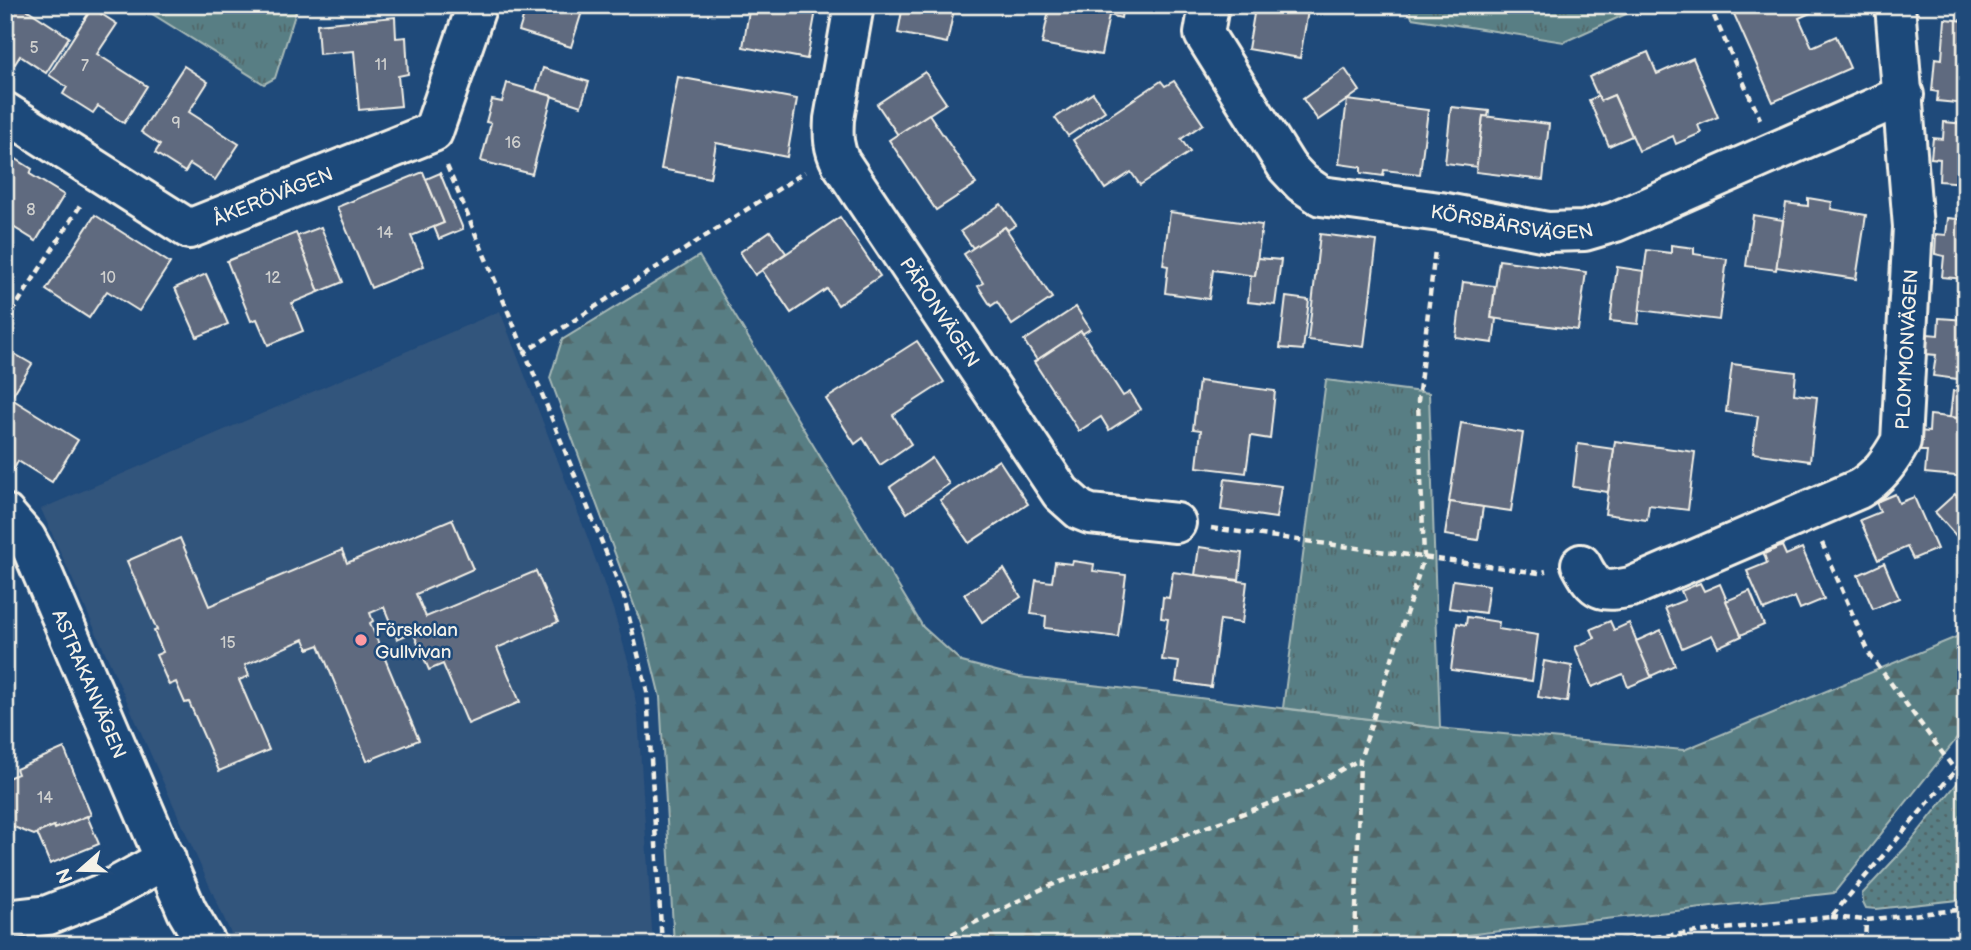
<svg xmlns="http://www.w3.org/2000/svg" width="1971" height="950" viewBox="0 0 1971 950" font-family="'Balsamiq Sans',sans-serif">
	<defs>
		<pattern id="grass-dots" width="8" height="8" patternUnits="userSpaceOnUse" patternTransform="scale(1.75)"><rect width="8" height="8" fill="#587e84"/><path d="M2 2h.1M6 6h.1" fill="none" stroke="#516668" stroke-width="1.8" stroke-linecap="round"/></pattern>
		<pattern id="forest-firs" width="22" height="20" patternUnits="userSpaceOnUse" patternTransform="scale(1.75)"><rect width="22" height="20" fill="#587e84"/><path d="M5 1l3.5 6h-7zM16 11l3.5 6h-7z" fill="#516668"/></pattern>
		<pattern id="park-tufts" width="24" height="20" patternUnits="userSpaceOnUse" patternTransform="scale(1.75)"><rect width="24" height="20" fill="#587e84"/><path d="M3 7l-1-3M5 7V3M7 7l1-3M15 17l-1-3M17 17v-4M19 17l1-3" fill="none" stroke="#516668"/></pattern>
	</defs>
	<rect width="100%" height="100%" fill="#1f4a7a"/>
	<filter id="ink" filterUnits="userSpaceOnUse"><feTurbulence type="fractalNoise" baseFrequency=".0143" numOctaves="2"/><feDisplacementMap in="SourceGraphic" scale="14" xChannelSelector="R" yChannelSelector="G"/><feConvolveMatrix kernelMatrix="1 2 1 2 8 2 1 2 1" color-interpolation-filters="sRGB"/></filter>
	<g filter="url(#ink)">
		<path fill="#32547c" d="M500 311 587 536 613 609 631 671 638 717 653 945H236L41 509Z"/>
		<path fill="url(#grass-dots)" stroke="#a6b8b6" stroke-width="2" d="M1966 772V899L1876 909 1866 908 1863 902 1862 894 1907 846Z"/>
		<path fill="url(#forest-firs)" stroke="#a6b8b6" stroke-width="2" d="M699 256 923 627 962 662 1019 677 1119 688 1448 729 1684 750 1966 633V727L1834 893 1377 945H674L660 697 644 632 550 378 562 340Z"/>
		<g fill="url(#park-tufts)" stroke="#a6b8b6" stroke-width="2">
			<path d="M138 5H298L275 78 264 84Z"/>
			<path d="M1408 5H1646L1564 42 1412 18Z"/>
			<path d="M1326 380 1429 393 1440 728 1283 708Z"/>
		</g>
		<g fill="#5f6b7f" stroke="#f4f1e8" stroke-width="2">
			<path d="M5 5H20L69 37 46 73 20 56 15 64 5 58Z"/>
			<path d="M527 5H584L571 47 519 31Z"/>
			<path d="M750 5H817L807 59 743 47Z"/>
			<path d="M903 5H955L947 43 898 33Z"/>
			<path d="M1050 5H1123L1121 18 1109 15 1101 55 1042 44Z"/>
			<path d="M1246 5H1309L1300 58 1248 49 1254 14 1245 13Z"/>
			<path d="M1730 5H1828L1799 18 1812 47 1836 36 1850 68 1773 102Z"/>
			<path d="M92 8 117 24 97 54 147 86 124 123 98 106 93 113 63 94 67 87 49 75Z"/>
			<path d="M395 17 396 38 406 37 408 74 398 76 401 106 359 110 354 51 319 54 317 24Z"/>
			<path d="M1945 19 1966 21V104L1937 101 1938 92 1932 91 1935 58 1942 59Z"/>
			<path d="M1648 52 1657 74 1693 58 1718 117 1698 125 1701 133 1676 144 1673 136 1639 151 1614 95 1600 101 1589 77Z"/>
			<path d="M184 66 208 82 189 112 239 144 215 180 190 164 185 172 155 153 160 145 141 132Z"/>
			<path d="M543 68 589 82 581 106 536 91Z"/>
			<path d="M1345 69 1360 91 1318 120 1303 99Z"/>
			<path d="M925 72 946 103 898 135 877 104Z"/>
			<path d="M678 77 797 99 787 157 716 143 710 178 661 169Z"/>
			<path d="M1161 81 1165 86 1174 81 1203 124 1181 139 1190 152 1140 185 1131 172 1105 189 1073 140Z"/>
			<path d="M507 83 552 96 532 174 481 161 491 123 486 122 492 100 502 102Z"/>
			<path d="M1093 93 1105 111 1068 136 1055 118Z"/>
			<path d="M1614 95 1632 136 1609 146 1589 100 1598 96 1600 101Z"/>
			<path d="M1347 100 1428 110 1420 174 1384 170 1383 176 1361 173V167L1339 164Z"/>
			<path d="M1451 107 1489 111 1488 117 1483 116 1477 167 1445 163Z"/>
			<path d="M929 114 976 184 936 210 889 140Z"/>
			<path d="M1483 116 1549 124 1543 180 1476 172Z"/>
			<path d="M1944 122 1966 124V183L1939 181 1940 159 1931 158 1933 138 1943 139Z"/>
			<path d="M13 157 32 169 30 174 64 195 36 241 5 222V158L11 162Z"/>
			<path d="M423 172 444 223 411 236 424 266 371 288 337 207Z"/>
			<path d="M440 173 463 229 439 239 434 227 444 223 426 179Z"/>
			<path d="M1808 198 1832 202 1831 209 1866 215 1856 279 1776 267 1786 203 1808 206Z"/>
			<path d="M1001 204 1016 225 1008 230 1005 227 973 248 961 231Z"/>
			<path d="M1170 212 1262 225 1255 276 1213 270 1209 299 1165 293 1168 266 1163 265Z"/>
			<path d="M95 215 170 263 139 311 107 291 89 318 46 290Z"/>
			<path d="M1753 215 1783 220 1776 270 1746 266Z"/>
			<path d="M840 217 880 276 838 305 827 289 791 313 762 270Z"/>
			<path d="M1948 218 1966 220V279L1942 277 1944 256 1935 254 1936 234 1946 235Z"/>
			<path d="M321 227 343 282 319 292 297 236Z"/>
			<path d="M1005 227 1052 298 1012 325 997 302 991 306 978 286 983 283 964 254Z"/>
			<path d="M770 231 786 253 755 275 740 252Z"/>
			<path d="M296 233 319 292 292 303 303 331 268 345 257 319 251 321 227 261Z"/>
			<path d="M1320 234 1377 241 1364 347 1308 340Z"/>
			<path d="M1671 245 1694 248V254L1727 259 1719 320 1639 310 1647 250 1671 253Z"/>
			<path d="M1258 258 1281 260 1275 305 1248 302 1251 276H1255Z"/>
			<path d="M1499 260 1586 272 1578 330 1491 318Z"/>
			<path d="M1617 267 1644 271 1638 324 1610 321Z"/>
			<path d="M206 274 228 324 197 337 175 288Z"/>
			<path d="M1463 282 1495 286 1491 318 1496 319 1493 343 1456 338Z"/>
			<path d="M1961 292 1966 293V320H1958Z"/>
			<path d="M1286 297 1309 300 1303 350 1280 348Z"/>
			<path d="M1076 307 1090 329 1082 334 1081 331 1037 360 1024 341Z"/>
			<path d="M1939 318 1966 320V380L1933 376 1936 355 1926 354 1928 334 1938 335Z"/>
			<path d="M1081 331 1123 396 1130 392 1141 409 1109 430 1101 417 1079 431 1034 362Z"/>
			<path d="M917 341 944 382 893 415 911 444 880 465 863 438 855 444 826 399Z"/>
			<path d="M6 349 32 364 11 398 7 396 5 399Z"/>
			<path d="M1732 364 1796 372 1794 394 1817 397 1810 461 1753 453 1758 416 1726 412Z"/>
			<path d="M1199 381 1275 391 1270 439 1251 436 1246 473 1197 467 1201 430 1193 429Z"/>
			<path d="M1953 391 1966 392V419L1950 417Z"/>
			<path d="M7 396 78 440 52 482 18 461 14 469 5 463V399Z"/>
			<path d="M1930 415 1966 419V477L1925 473 1927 451H1917L1919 431 1929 432Z"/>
			<path d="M1461 423 1523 433 1511 511 1449 502Z"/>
			<path d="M1615 441 1695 452 1688 510 1649 505 1647 520 1605 514Z"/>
			<path d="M1578 444 1614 449 1608 492 1573 487Z"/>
			<path d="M932 458 949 484 907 513 890 487Z"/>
			<path d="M999 460 1028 504 969 543 940 500Z"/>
			<path d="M1225 479 1281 486 1276 518 1221 510Z"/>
			<path d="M1895 494 1899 503 1914 497 1937 549 1913 559 1907 547 1878 560 1860 520 1880 512 1876 502Z"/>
			<path d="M1955 494 1966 507V532L1958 538 1935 512Z"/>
			<path d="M1450 502 1483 507 1478 540 1445 535Z"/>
			<path d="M452 519 473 569 416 594 426 617 536 571 558 622 497 648 520 702 468 724 443 664 429 670 413 632 397 639 384 607 370 613 373 621 370 623 419 740 367 761 319 645 308 649 304 639 245 665 249 676 239 680 269 750 219 771 189 702 185 703 176 682 169 685 156 655 163 652 154 631 157 630 127 561 180 538 209 606 342 550 347 563Z"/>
			<path d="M1782 546 1786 555 1802 548 1824 599 1800 609 1795 597 1764 610 1747 571 1767 563 1764 554Z"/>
			<path d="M1199 547 1242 553 1239 580 1195 575Z"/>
			<path d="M1073 561 1094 564 1093 571 1126 575 1118 637 1045 628 1046 616 1031 614 1036 580 1052 582 1055 562 1072 564Z"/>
			<path d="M1884 563 1899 598 1873 609 1858 575Z"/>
			<path d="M1004 569 1021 597 982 622 964 594Z"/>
			<path d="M1173 572 1247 582 1242 623 1220 620 1211 687 1176 682 1179 662 1162 660 1168 619 1161 618 1163 597 1169 598Z"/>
			<path d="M1453 580 1489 585 1485 613 1449 608Z"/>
			<path d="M1700 583 1704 591 1720 584 1742 636 1718 647 1712 635 1682 648 1665 608 1685 600 1681 591Z"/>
			<path d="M1750 591 1764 625 1741 635 1726 601Z"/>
			<path d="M1467 617 1499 622 1498 629 1538 635 1532 681 1451 670 1457 623 1466 625Z"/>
			<path d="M1610 621 1614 630 1629 623 1652 677 1628 687 1623 674 1592 687 1575 647 1595 638 1591 629Z"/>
			<path d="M1661 630 1675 665 1651 676 1636 641Z"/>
			<path d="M1544 661 1572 666 1567 702 1538 697Z"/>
			<path d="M64 748 91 815 55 829 54 826 34 835 6 824 5 779 18 774 16 769Z"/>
			<path d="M87 816 99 844 50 864 37 833 54 826 55 829Z"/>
			<path d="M1966 937V945H1917V942Z"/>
		</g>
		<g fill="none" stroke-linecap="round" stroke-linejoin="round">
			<g stroke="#f4f1e8" stroke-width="44">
				<g id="minor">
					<path id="s1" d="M854 5 834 119C833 136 833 148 841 163L1061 493 1080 510 1090 514 1176 523"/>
					<path id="s2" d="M1209 5 1204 34 1287 167 1302 183 1321 196 1440 212 1547 232 1584 231 1615 222 1904 95"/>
					<path id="s3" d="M5 112 189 229 433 132 477 5"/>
					<path id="s4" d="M5 514 26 538 33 551 187 911 207 945"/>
					<path id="s5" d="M1581 564C1595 591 1601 593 1631 587L1859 489C1879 477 1890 461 1901 441L1913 227 1895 5"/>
					<path d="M5 920 48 915 104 893 166 859"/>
				</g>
			</g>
			<g stroke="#f4f1e8" stroke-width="4.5" stroke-dasharray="7 5" stroke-linecap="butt">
				<path d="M1709 5 1760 119"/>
				<path d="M447 166 525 352"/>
				<path d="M5 323 82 203"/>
				<path d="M1211 528 1539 573 1546 571"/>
				<path d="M1822 543 1870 655 1955 770"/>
				<path d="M1831 917 1866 920 1966 909"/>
				<path d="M662 945 647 691 624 597 525 352 805 172"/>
				<path d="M930 945 1044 888 1300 792 1359 760"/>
				<path d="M1355 945 1360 760 1424 557 1418 401 1435 250"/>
				<path d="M1583 945 1831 917 1966 758"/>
				<path d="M1865 945 1866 920"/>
			</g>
			<use href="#minor" stroke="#1f4a7a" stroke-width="38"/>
		</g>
	</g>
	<circle fill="#ff9aa2" stroke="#1f4a7a" stroke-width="2.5" cx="361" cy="640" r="7"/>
	<g text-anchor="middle" stroke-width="5" stroke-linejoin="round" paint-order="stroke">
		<g font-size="16" fill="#cfd0ce">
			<text x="34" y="53">5</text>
			<text x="381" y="70">11</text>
			<text x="85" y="71">7</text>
			<text x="176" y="128">9</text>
			<text x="513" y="148">16</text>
			<text x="31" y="215">8</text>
			<text x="385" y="238">14</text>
			<text x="108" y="283">10</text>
			<text x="273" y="283">12</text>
			<text x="228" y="648">15</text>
			<text x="45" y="803">14</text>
		</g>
		<g font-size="19" fill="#f4f1e8" stroke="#1f4a7a">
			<text dy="7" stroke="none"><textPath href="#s3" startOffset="308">ÅKERÖVÄGEN</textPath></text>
			<text dy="7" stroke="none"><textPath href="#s2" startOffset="424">KÖRSBÄRSVÄGEN</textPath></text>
			<text dy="7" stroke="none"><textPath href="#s1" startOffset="340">PÄRONVÄGEN</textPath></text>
			<text dy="7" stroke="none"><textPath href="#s5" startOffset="467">PLOMMONVÄGEN</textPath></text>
			<text dy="7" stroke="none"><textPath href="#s4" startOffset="191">ASTRAKANVÄGEN</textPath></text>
		</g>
		<g font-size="19" fill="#f4f1e8" stroke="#1f4a7a" text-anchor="start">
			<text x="375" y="636">Förskolan<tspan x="375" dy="22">Gullvivan</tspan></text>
		</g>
	</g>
	<rect width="1971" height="950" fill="none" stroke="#1f4a7a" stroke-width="28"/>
	<rect x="14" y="14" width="1943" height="922" fill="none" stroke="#f4f1e8" stroke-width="2.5" filter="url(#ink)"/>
	<g transform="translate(80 870) rotate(250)" stroke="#1f4a7a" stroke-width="5" paint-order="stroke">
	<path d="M0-5L12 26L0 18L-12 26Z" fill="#f4f1e8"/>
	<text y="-10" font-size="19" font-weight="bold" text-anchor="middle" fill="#f4f1e8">N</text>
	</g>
</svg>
